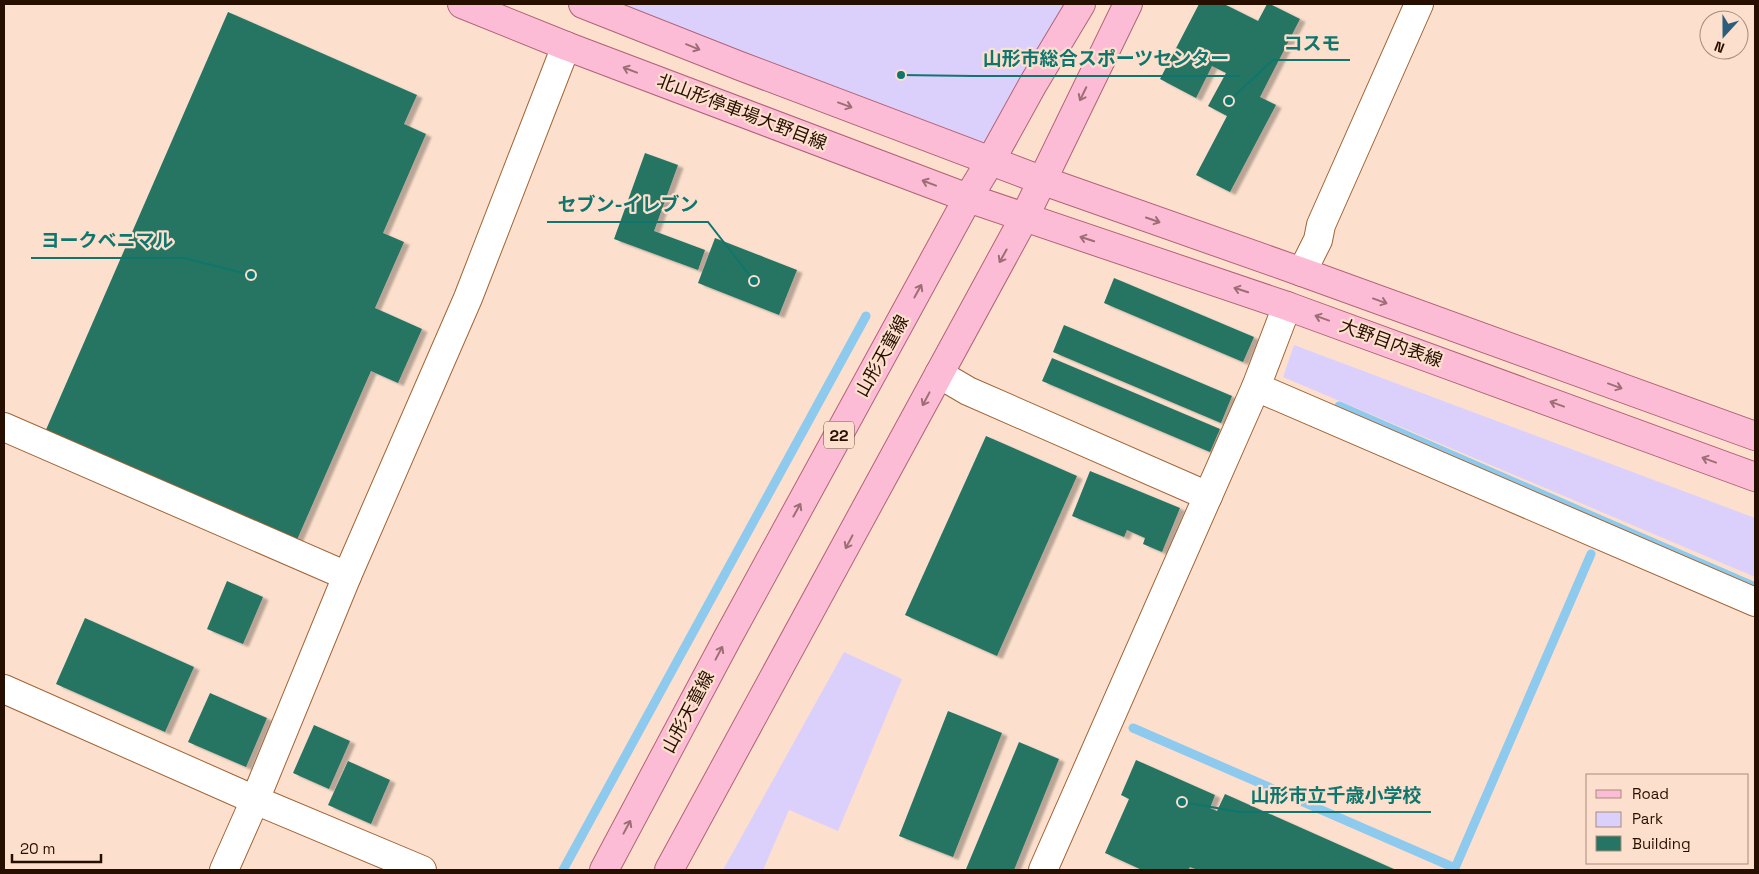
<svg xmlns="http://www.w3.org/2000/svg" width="1759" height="874" viewBox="0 0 1759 874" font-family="'Space Grotesk','Noto Sans JP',sans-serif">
	<defs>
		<filter id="shadow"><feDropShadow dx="5.5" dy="3" stdDeviation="1" flood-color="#0004"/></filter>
	</defs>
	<rect width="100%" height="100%" fill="#fce0cd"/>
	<g fill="#dbd0fb">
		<path d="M583 4H1081L991 160Z"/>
		<path d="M1294 345 1755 518V577L1283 377Z"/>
		<path d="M844 652 902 679 838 831 789 810 763 870H723Z"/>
	</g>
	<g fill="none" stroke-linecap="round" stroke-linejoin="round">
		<g stroke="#8ec9ee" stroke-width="9">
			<path d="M1339 406 1755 587"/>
			<path d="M1133 728 1455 868 1591 554"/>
			<path d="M563 870 866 316"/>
		</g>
	</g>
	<g fill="#257464" filter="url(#shadow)">
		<path d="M1199 4H1224L1258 21 1267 4H1270L1300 19 1260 97 1276 105 1230 192 1196 175 1227 116 1208 106 1226 73 1212 66 1196 98 1160 79Z"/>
		<path d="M228 12 417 95 404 124 426 134 383 233 404 242 375 308 422 329 398 383 371 371 296 542 45 432Z"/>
		<path d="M645 153 678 165 654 231 705 250 698 270 614 239Z"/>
		<path d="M715 238 797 270 779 315 698 283Z"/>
		<path d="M1114 278 1254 337 1243 362 1104 303Z"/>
		<path d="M1064 325 1232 396 1221 423 1053 352Z"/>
		<path d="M1052 358 1220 429 1210 452 1042 381Z"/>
		<path d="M986 436 1077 476 997 656 905 615Z"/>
		<path d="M1090 471 1180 508 1162 552 1143 544 1145 538 1127 530 1124 537 1072 516Z"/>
		<path d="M227 581 263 597 243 644 207 629Z"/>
		<path d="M85 618 194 667 165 732 56 684Z"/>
		<path d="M210 693 267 718 246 767 188 742Z"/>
		<path d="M948 711 1002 733 953 857 899 836Z"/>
		<path d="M314 725 350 741 329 789 293 773Z"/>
		<path d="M1019 742 1059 759 1014 870H970L966 869Z"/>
		<path d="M1136 760 1215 795 1210 808 1217 811 1225 794 1396 870H1198L1190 867 1188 870H1142L1105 853 1129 799 1121 795Z"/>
		<path d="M348 761 390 780 371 824 328 805Z"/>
	</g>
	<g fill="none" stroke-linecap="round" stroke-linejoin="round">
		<g stroke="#a16435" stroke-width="30">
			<g id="minor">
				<path d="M1302 272 1318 240 1321 225 1419 4"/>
				<path d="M939 374 968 391 1208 496"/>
				<path d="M1256 387 1755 602"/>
				<path d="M4 427 347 576"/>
				<path d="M4 689 255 800 422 870"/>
				<path d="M224 870 255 800 347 576 468 298 566 46"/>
				<path d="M1043 870 1256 387 1287 306"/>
			</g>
		</g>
		<g stroke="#b16378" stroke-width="30">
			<g id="major">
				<path d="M462 4 566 46 968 198 1287 306 1755 477"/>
				<path d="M583 4 740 66 1041 180 1302 272 1755 436"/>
				<path d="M604 870 727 639 968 198 991 160 1033 84 1081 4"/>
				<path d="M669 870 1024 218 1128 4"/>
			</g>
		</g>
		<use href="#minor" stroke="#fff" stroke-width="28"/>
		<use href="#major" stroke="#fdbcd5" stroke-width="28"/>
	</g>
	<defs><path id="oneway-shaft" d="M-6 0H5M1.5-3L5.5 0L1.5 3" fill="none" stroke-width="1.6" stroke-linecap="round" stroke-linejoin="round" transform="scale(1.25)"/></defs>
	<g stroke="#9d6e75">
		<use href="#oneway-shaft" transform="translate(693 47) rotate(22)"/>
		<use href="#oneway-shaft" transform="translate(630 70) rotate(-159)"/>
		<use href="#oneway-shaft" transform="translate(1083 94) rotate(116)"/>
		<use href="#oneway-shaft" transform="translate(845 105) rotate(20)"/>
		<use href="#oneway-shaft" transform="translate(929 183) rotate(-159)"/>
		<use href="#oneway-shaft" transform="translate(1153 220) rotate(19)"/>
		<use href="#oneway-shaft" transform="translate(1087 239) rotate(-162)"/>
		<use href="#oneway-shaft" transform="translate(1003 256) rotate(119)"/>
		<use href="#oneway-shaft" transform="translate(1241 290) rotate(-162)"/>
		<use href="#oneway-shaft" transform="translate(918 291) rotate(-61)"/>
		<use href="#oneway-shaft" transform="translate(1380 301) rotate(20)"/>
		<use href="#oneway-shaft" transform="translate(1322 318) rotate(-160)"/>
		<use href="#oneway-shaft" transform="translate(1615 386) rotate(20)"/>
		<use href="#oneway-shaft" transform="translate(926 399) rotate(118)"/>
		<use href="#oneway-shaft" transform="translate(1557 404) rotate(-160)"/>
		<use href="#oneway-shaft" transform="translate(1709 460) rotate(-160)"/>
		<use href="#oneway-shaft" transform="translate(797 510) rotate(-61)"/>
		<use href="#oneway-shaft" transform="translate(849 542) rotate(118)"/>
		<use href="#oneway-shaft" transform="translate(719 653) rotate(-62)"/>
		<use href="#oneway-shaft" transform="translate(627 827) rotate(-62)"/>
	</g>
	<g text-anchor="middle" stroke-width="4.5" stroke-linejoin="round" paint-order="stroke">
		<rect fill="#fce0cd" stroke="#674e3e" stroke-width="1" x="824" y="421.5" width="30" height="27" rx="4"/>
		<g font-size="16" font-weight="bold" fill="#270f00">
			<text x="839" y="441">22</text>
		</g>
		<g font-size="18" fill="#270f00" stroke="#fce0cd">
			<text transform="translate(742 112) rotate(21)" y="6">北山形停車場大野目線</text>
			<text transform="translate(1391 343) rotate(20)" y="6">大野目内表線</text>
			<text transform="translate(882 356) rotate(-61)" y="6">山形天童線</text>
			<text transform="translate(688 712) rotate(-62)" y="6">山形天童線</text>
		</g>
	</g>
	<path fill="none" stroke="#0f766e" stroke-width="2" d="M1229 101L1273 60H1350M901 75L973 76H1240M754 281L708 222H547M251 275L184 258H31M1182 802L1240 812H1431"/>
	<g fill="#0f766e" stroke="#fce0cd" stroke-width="2">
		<circle cx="1229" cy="101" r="5"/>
		<circle cx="901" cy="75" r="5"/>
		<circle cx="754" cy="281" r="5"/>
		<circle cx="251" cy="275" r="5"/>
		<circle cx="1182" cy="802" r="5"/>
	</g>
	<g font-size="19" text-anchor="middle" font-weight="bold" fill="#0f766e" stroke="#fce0cd" stroke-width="4.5" stroke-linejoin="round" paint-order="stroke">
		<text x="1312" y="50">コスモ</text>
		<text x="1106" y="65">山形市総合スポーツセンター</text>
		<text x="628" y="211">セブン-イレブン</text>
		<text x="107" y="247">ヨークベニマル</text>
		<text x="1336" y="802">山形市立千歳小学校</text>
	</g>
	<rect width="1759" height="874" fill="none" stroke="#270f00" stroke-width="10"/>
	<rect x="1586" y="774" width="162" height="90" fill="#fce0cd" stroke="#a78c7b"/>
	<rect x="1596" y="790" width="25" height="8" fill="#fdbcd5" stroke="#a78c7b"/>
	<text x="1632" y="799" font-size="15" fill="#270f00">Road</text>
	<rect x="1596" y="812" width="25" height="15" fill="#dbd0fb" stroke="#a78c7b"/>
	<text x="1632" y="824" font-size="15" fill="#270f00">Park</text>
	<rect x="1596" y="836" width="25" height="15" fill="#257464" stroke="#a78c7b"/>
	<text x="1632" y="849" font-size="15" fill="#270f00">Building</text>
	<g transform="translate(1724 35) rotate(201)"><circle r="24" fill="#fce0cd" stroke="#a78c7b"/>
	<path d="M0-4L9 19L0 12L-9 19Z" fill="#2c5e7c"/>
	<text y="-8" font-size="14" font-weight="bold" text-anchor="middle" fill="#270f00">N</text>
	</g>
	<path d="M12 854v8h89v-8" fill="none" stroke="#270f00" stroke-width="2.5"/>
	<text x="20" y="854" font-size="15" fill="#270f00" stroke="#fce0cd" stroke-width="4" paint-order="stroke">20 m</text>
</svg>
